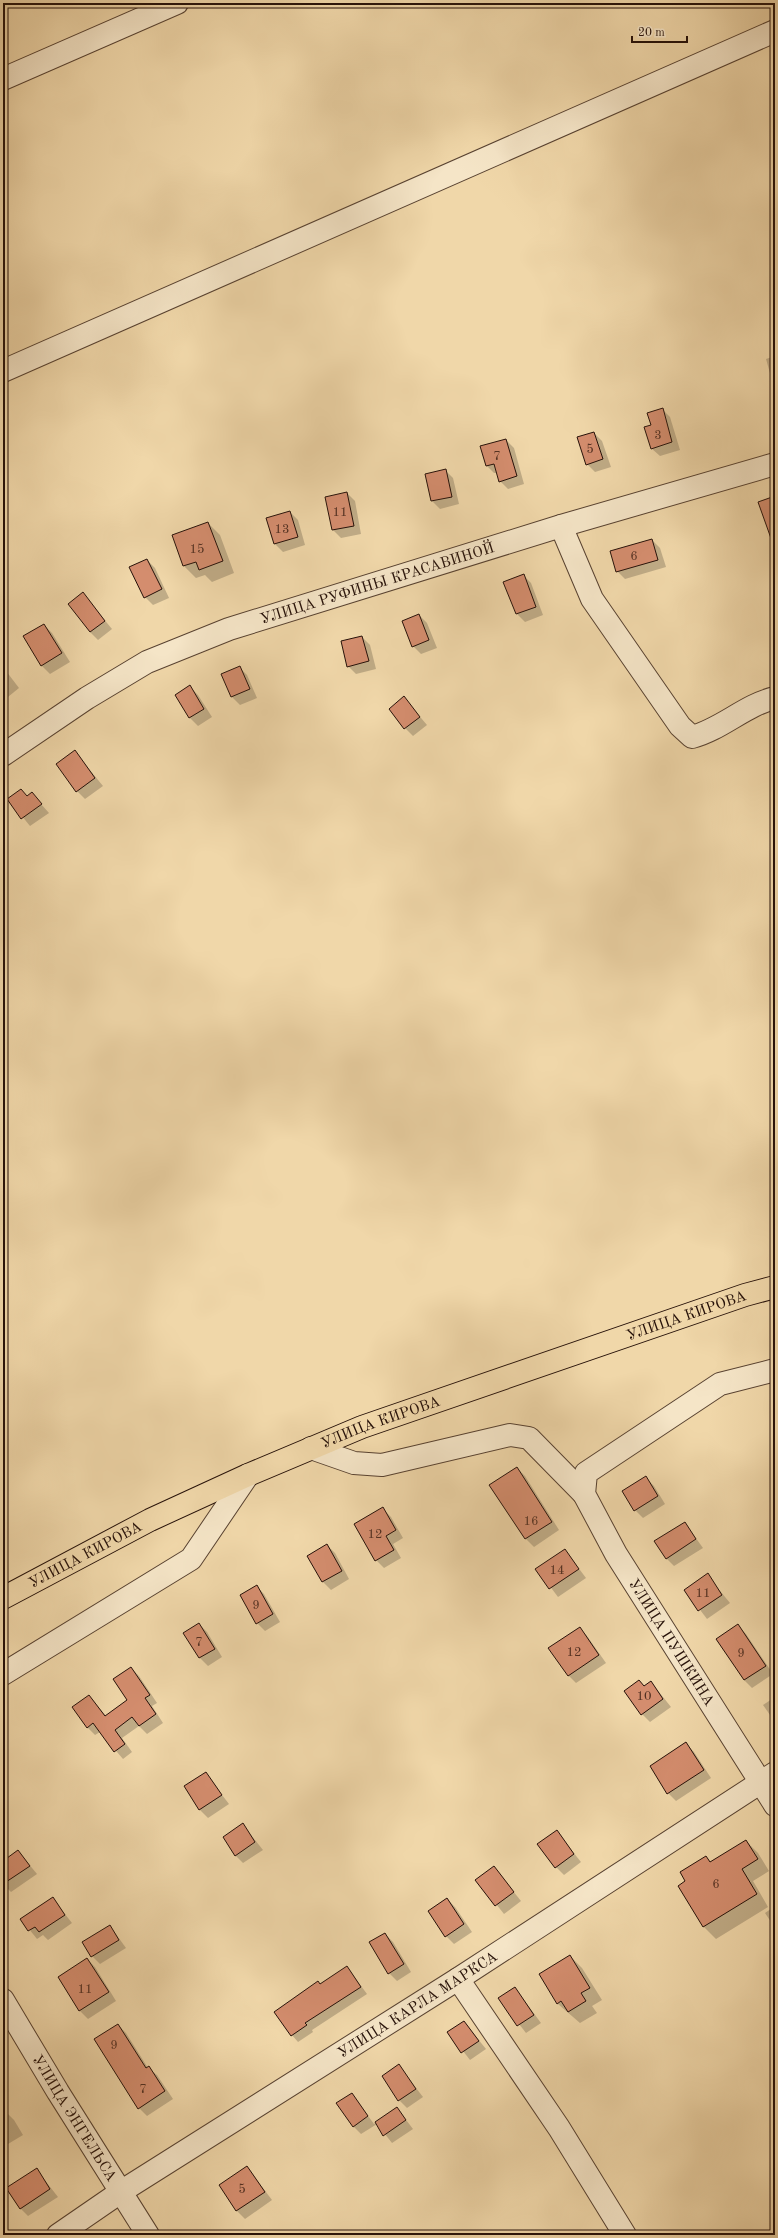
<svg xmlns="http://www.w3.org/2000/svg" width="778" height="2238" viewBox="0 0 778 2238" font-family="'Old Standard TT',serif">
	<rect width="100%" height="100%" fill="#f0d7a9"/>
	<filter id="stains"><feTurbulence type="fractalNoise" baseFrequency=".005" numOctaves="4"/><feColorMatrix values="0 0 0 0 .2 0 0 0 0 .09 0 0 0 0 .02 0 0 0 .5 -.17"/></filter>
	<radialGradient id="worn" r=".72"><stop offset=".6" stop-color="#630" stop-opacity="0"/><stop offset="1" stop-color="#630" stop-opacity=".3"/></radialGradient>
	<g fill="#0003">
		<path d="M775 356V391L766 359Z"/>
		<path d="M662 409 670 417 680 450 660 456 651 448 652 425Z"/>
		<path d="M594 433 602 441 611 467 595 472 587 464Z"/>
		<path d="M506 440 514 448 524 484 508 489 500 481 497 473H494L486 465Z"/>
		<path d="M445 470 453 478 459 504 440 509 432 501 426 474Z"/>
		<path d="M347 493 355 501 361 534 341 538 333 530Z"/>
		<path d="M290 512 298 520 305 545 283 552 275 544Z"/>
		<path d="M208 523 220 535 234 573 212 582 205 575 196 578 184 566Z"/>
		<path d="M652 540 660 548 666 567 625 579 617 571Z"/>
		<path d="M147 560 155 568 169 598 153 605 145 597Z"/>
		<path d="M523 575 531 583 543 615 525 622 517 614 505 582Z"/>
		<path d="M83 594 112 629 98 640 90 632Z"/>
		<path d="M419 615 427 623 437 648 421 654 413 646Z"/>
		<path d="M44 625 52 633 70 662 50 674 42 666 25 637Z"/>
		<path d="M362 637 370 645 376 669 356 674 348 666Z"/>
		<path d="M3 667 19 688 3 701Z"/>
		<path d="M239 667 247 675 257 698 240 705 232 697 223 674Z"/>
		<path d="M190 687 198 695 212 717 198 726 190 718 176 695Z"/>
		<path d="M404 698 427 725 413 736 405 728Z"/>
		<path d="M75 752 103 786 85 799 77 791Z"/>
		<path d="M32 794 49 813 30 826 8 799 28 797Z"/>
		<path d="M517 1468 525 1476 559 1530 534 1547 526 1539 490 1486Z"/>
		<path d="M646 1478 654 1486 665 1504 643 1518 635 1510Z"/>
		<path d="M383 1509 391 1517 403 1538 393 1544 401 1558 384 1568 376 1560Z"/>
		<path d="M685 1523 703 1548 674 1566 666 1558Z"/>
		<path d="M327 1545 335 1553 349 1579 331 1590 323 1582Z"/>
		<path d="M565 1550 586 1578 558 1597 537 1569Z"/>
		<path d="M707 1575 730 1603 707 1619 685 1590Z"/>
		<path d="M256 1586 264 1594 280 1622 265 1631 257 1623Z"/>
		<path d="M199 1624 207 1632 222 1657 208 1666 200 1658 185 1633Z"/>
		<path d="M738 1626 746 1634 773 1674 752 1688 744 1680Z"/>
		<path d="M579 1628 587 1636 606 1663 576 1683 568 1675Z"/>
		<path d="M131 1668 139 1676 157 1703 152 1706 163 1723 147 1734 139 1726 122 1738 132 1752 123 1759 100 1732 95 1735 87 1727 89 1696 106 1716 128 1700Z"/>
		<path d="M639 1681 645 1687 651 1682 671 1707 650 1722 642 1714Z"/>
		<path d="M775 1697V1722L763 1705Z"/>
		<path d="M686 1744 694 1752 711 1778 676 1801 668 1793Z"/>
		<path d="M205 1773 229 1804 208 1818 200 1810 185 1787Z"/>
		<path d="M243 1825 263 1850 243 1863 235 1855Z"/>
		<path d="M556 1831 581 1862 564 1875 556 1867Z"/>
		<path d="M746 1841 758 1853 769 1871 753 1881 768 1907 716 1939 704 1927 687 1881 706 1857 711 1862Z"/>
		<path d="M18 1851 37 1874 11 1892 3 1884V1862Z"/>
		<path d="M494 1867 521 1901 504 1914 477 1880Z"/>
		<path d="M53 1899 72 1923 48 1940 43 1935 37 1939 21 1919Z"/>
		<path d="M447 1899 455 1907 472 1932 454 1944 446 1936Z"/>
		<path d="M775 1906V1928L765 1913Z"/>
		<path d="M110 1926 126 1948 100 1964 92 1956Z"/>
		<path d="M385 1934 393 1942 411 1972 397 1981 389 1973Z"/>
		<path d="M570 1956 582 1968 602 2000 592 2006 597 2013 580 2023 558 2004 540 1974Z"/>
		<path d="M87 1959 95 1967 116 2001 88 2019 80 2011 59 1977Z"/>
		<path d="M347 1967 367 1994 312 2030 313 2032 298 2042 292 2035 320 1985Z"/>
		<path d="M515 1988 541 2023 526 2033 499 1998Z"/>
		<path d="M464 2022 486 2049 470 2060 449 2033Z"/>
		<path d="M118 2025 126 2033 148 2068 157 2075 173 2099 147 2116 139 2108Z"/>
		<path d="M399 2066 423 2097 407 2108 399 2100Z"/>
		<path d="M352 2094 374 2124 397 2108 413 2129 392 2143 377 2124 361 2134 353 2126Z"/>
		<path d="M6 2112 14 2120 23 2135 3 2147V2114Z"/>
		<path d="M247 2167 272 2200 245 2219 237 2211 220 2186Z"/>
		<path d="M36 2169 58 2197 28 2216 20 2208Z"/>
	</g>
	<g fill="#d48d6e" stroke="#261109">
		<path d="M663 408 672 442 651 449 644 427 651 425 647 413Z"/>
		<path d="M594 432 603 459 586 465 577 437Z"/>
		<path d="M506 439 517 476 499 482 494 464 486 466 480 446Z"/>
		<path d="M446 469 452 497 431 501 425 474Z"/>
		<path d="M347 492 354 526 332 530 325 497Z"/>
		<path d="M775 496V544H773L758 502Z"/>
		<path d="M290 511 298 537 274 544 266 518Z"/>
		<path d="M208 522 223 561 199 570 196 562 183 566 172 535Z"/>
		<path d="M652 539 658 560 616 572 610 551Z"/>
		<path d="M147 559 162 589 144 598 129 567Z"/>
		<path d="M524 574 536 607 516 614 503 582Z"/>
		<path d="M83 592 105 621 90 632 68 604Z"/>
		<path d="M419 614 429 640 412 647 402 621Z"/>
		<path d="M44 624 62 653 41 666 23 636Z"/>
		<path d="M362 636 369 661 347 667 341 641Z"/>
		<path d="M240 666 250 689 231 697 221 674Z"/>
		<path d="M190 685 204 709 189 718 175 695Z"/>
		<path d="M404 696 420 717 404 729 389 709Z"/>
		<path d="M75 750 95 778 76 792 56 764Z"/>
		<path d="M21 789 27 796 32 792 42 804 21 819 7 799Z"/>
		<path d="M517 1467 552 1522 525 1539 489 1485Z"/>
		<path d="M646 1476 658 1496 634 1511 622 1491Z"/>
		<path d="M383 1507 396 1530 386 1536 394 1550 375 1561 354 1524Z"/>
		<path d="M685 1522 696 1539 666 1559 654 1541Z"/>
		<path d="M327 1544 342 1571 322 1582 307 1556Z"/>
		<path d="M565 1549 579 1569 549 1589 535 1569Z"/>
		<path d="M708 1573 722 1595 698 1611 684 1590Z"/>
		<path d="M257 1585 273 1614 256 1624 240 1595Z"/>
		<path d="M199 1623 215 1649 199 1658 183 1633Z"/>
		<path d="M738 1624 766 1666 744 1680 716 1639Z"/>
		<path d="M580 1627 599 1655 568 1676 548 1648Z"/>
		<path d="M131 1667 150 1695 145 1698 156 1714 139 1726 132 1717 115 1730 125 1744 114 1752 93 1723 87 1728 72 1707 89 1695 105 1716 127 1700 113 1679Z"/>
		<path d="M639 1680 644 1686 651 1681 663 1699 641 1715 624 1691Z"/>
		<path d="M686 1742 704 1770 667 1794 650 1766Z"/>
		<path d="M206 1772 222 1795 199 1810 184 1786Z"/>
		<path d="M243 1823 255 1842 235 1856 223 1837Z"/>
		<path d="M557 1830 574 1854 555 1868 537 1844Z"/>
		<path d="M746 1840 758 1859 742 1869 757 1894 703 1927 678 1886 685 1881 680 1872 706 1856 710 1862Z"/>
		<path d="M18 1850 30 1866 3 1884V1861Z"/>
		<path d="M494 1866 514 1892 495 1906 475 1880Z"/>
		<path d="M53 1897 65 1915 39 1932 35 1927 28 1931 20 1919Z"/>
		<path d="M447 1898 464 1924 445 1937 428 1911Z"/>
		<path d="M110 1925 119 1940 91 1957 82 1942Z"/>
		<path d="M385 1933 404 1964 388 1974 369 1942Z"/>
		<path d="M570 1955 590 1988 581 1993 586 2001 568 2012 561 2001 557 2004 539 1974Z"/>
		<path d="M87 1958 109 1992 79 2011 58 1977Z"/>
		<path d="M347 1966 361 1987 305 2023 307 2025 291 2036 274 2012 318 1981 320 1984Z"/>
		<path d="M515 1987 534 2015 517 2026 498 1998Z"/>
		<path d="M464 2021 479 2041 461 2053 447 2032Z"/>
		<path d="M118 2024 146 2068 149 2066 165 2091 138 2109 94 2039Z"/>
		<path d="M399 2064 416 2089 398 2101 382 2076Z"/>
		<path d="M352 2093 368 2116 353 2127 336 2103Z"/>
		<path d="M397 2107 406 2120 383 2136 375 2122Z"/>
		<path d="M247 2166 265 2192 236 2211 219 2185Z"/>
		<path d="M37 2168 50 2189 20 2209 6 2188Z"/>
	</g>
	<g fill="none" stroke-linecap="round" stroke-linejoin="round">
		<g stroke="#584231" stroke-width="24">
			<g id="minor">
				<path d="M3 79 177 3"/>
				<path d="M3 371 775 31"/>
				<path d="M561 526 592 599 680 726 692 737C722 729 745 705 775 698"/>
				<path id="s1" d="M3 755 87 698 147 662 229 629 561 526 775 464"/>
				<path id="s2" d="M775 1370 720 1384 586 1473 584 1494 616 1554 775 1805"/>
				<path d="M311 1448 354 1463 382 1465 510 1435 529 1438 584 1494"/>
				<path d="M3 1674 191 1559 248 1475"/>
				<path d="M458 1979 559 2128 625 2235"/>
				<path id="s3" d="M3 2000 58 2092 148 2235"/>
				<path id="s4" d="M58 2235 122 2191 458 1979 775 1773"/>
			</g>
		</g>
		<g stroke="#261109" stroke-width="24">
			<g id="major">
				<path id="s5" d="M3 1598 150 1520 248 1475 362 1427 745 1295 775 1287"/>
			</g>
		</g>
		<use href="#minor" stroke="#f5e5c7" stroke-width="22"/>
		<use href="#major" stroke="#f0d7a9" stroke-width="22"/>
	</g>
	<g text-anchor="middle" stroke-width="3" stroke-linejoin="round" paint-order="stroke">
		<g font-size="13" fill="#523022">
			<text x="658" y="439">3</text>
			<text x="590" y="453">5</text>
			<text x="497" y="460">7</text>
			<text x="340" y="516">11</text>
			<text x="282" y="533">13</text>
			<text x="197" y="553">15</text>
			<text x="634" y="560">6</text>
			<text x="531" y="1525">16</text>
			<text x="375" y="1538">12</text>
			<text x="557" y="1574">14</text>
			<text x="703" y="1597">11</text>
			<text x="256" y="1609">9</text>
			<text x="199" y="1646">7</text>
			<text x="574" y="1656">12</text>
			<text x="741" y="1657">9</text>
			<text x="644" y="1700">10</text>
			<text x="716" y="1888">6</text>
			<text x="85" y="1993">11</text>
			<text x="114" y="2049">9</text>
			<text x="143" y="2093">7</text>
			<text x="242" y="2193">5</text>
		</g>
		<g font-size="15" fill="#261109" stroke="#f5e5c7">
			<text dy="5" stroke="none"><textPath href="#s1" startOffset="415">УЛИЦА РУФИНЫ КРАСАВИНОЙ</textPath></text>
			<text dy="5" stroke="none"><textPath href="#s5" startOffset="741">УЛИЦА КИРОВА</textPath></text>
			<text dy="5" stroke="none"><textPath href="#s5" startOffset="417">УЛИЦА КИРОВА</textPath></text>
			<text dy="5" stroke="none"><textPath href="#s5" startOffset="93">УЛИЦА КИРОВА</textPath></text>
			<text dy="5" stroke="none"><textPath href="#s2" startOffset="411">УЛИЦА ПУШКИНА</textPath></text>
			<text dy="5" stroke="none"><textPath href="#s4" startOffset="427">УЛИЦА КАРЛА МАРКСА</textPath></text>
			<text dy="5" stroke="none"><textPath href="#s3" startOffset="138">УЛИЦА ЭНГЕЛЬСА</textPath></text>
		</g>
	</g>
	<rect width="778" height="2238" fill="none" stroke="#f0d7a9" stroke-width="16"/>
	<rect x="4" y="4" width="770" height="2230" fill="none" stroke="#261109" stroke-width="2"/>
	<rect x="8" y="8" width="762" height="2222" fill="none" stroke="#261109"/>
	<path d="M632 36v6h55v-6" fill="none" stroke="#261109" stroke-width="2"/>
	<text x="638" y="36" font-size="12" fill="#261109" stroke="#f5e5c7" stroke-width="3" paint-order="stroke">20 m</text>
	<rect width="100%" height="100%" filter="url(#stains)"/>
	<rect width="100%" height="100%" fill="url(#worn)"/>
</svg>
